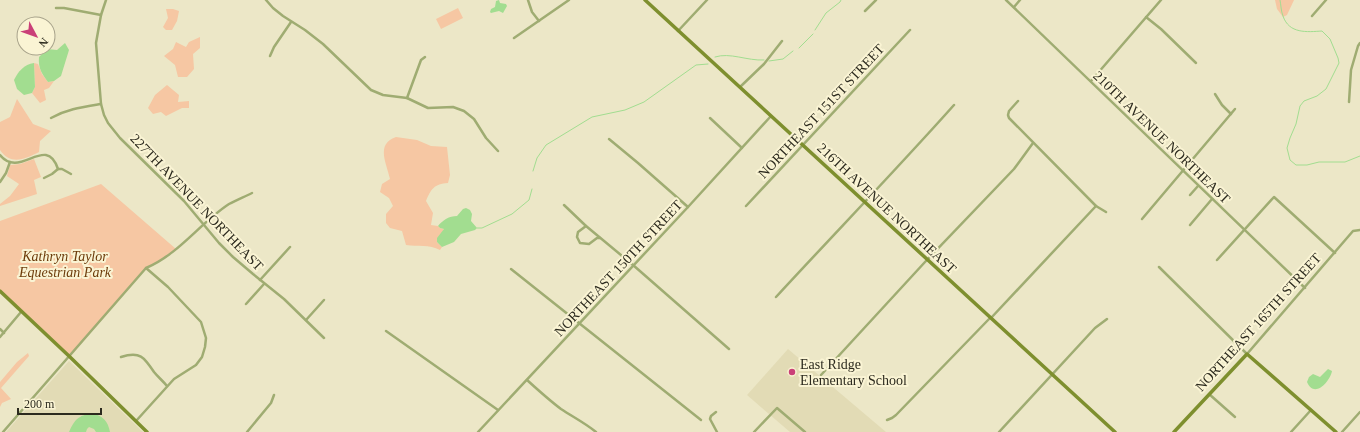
<svg xmlns="http://www.w3.org/2000/svg" width="1360" height="432" viewBox="0 0 1360 432" font-family="'Times New Roman',serif">
	<rect width="100%" height="100%" fill="#ece7c7"/>
	<g fill="#e2dbb5">
		<path d="M788 349 886 432H790L747 395Z"/>
		<path d="M69 361 143 432H6Z"/>
	</g>
	<g fill="#f6c7a3">
		<path d="M1275 0H1294L1287 15 1283 17 1277 9Z"/>
		<path d="M458 8 463 18 441 29 436 19Z"/>
		<path d="M166 9H173L179 11 177 21 172 30H166L163 27 168 18Z"/>
		<path d="M200 37V48L193 54 194 69 187 77H178L175 65 164 56 173 49 176 42 186 47 189 42Z"/>
		<path d="M34 63 38 64 42 74 48 82 54 81 49 88 44 90 46 100 40 103 32 93 35 87Z"/>
		<path d="M167 85 179 95 178 102 189 101V108H182L166 116 161 112 153 114 148 108 155 95Z"/>
		<path d="M17 99 33 124 51 131 40 141 39 152C25 159 11 166 0 150V122L10 117Z"/>
		<path d="M396 137 417 140 431 146 447 147 450 175 448 183C434 184 431 189 426 201L433 213 431 225 438 226 440 228 444 229 437 242 442 247 440 250C429 244 418 247 406 245L402 231 390 228 386 223V214L393 206 389 198 380 192 382 184 390 179C387 164 375 144 396 137Z"/>
		<path d="M34 159 41 177 34 180 37 194 0 206V204L10 196 19 184 7 176 10 165 20 164Z"/>
		<path d="M101 184 176 249 167 257 146 268 70 357 0 291V221Z"/>
		<path d="M28 353 29 356 1 388 11 399 2 403 0 407V382L17 362Z"/>
	</g>
	<g fill="#a2dd90">
		<path d="M499 0 500 3 506 4 507 6 503 13 499 11 491 13 490 12 491 9 495 7 496 1Z"/>
		<path d="M65 43 69 50 61 76 54 81 48 82C42 74 38 68 39 57L47 49 57 50Z"/>
		<path d="M34 63 35 87 32 93 24 95 17 89 14 80C18 72 24 64 34 63Z"/>
		<path d="M466 208 470 210 472 214 471 221 477 228 475 230 461 234 454 242 442 247 437 242V238L444 229 440 228 438 226C443 220 449 216 457 216L463 209Z"/>
		<path d="M1328 369 1332 371C1330 382 1314 399 1307 382L1309 377 1313 374 1320 377Z"/>
		<path d="M92 413C103 416 108 421 110 432H96L94 429 89 427 87 429 86 432H69C75 419 78 416 92 413Z"/>
	</g>
	<g fill="none" stroke-linecap="round" stroke-linejoin="round">
		<g stroke="#a2dd90" stroke-width="1">
			<path d="M1280 0C1281 5 1281 11 1283 16 1289 34 1307 32 1322 31L1330 39 1338 58 1339 63 1326 89 1317 96 1304 101 1300 106 1296 124 1290 138 1287 148 1290 160 1296 165H1307L1319 162H1345L1360 156"/>
			<path d="M815 30 826 13 840 2 841 0"/>
			<path d="M799 48 813 34"/>
			<path d="M715 57C730 52 747 61 764 60"/>
			<path d="M769 61 783 59 793 51"/>
			<path d="M533 171 537 158 546 145 592 117 625 110 644 102 696 65 708 64"/>
			<path d="M477 228H482L512 214 529 200 532 189"/>
		</g>
		<g stroke="#9fac72" stroke-width="2.5">
			<path d="M106 0 101 15 96 43 101 104 104 115 108 123 120 138 184 201 219 243 233 257 253 274 284 299 324 338"/>
			<path d="M266 0 273 8 283 16 305 30 323 44 371 90 383 95 407 98 428 108 453 107 464 111 474 119 486 138 498 151"/>
			<path d="M528 0 532 12 539 21"/>
			<path d="M1006 0 1305 288"/>
			<path d="M1014 7 1020 0"/>
			<path d="M56 8H64L101 15"/>
			<path d="M865 11 876 0"/>
			<path d="M1312 16 1326 0"/>
			<path d="M1146 17 1161 29 1196 63"/>
			<path d="M678 31 707 0"/>
			<path d="M514 38 569 0"/>
			<path d="M270 56 274 47 291 22"/>
			<path d="M1091 81 1161 0"/>
			<path d="M740 87 764 64 782 41"/>
			<path d="M1215 94 1222 105 1231 114"/>
			<path d="M407 98 421 60 425 57"/>
			<path d="M1018 101 1009 111 1008 115 1009 118 1096 206 1106 212"/>
			<path d="M1349 102 1351 70 1358 46 1360 43"/>
			<path d="M51 118C67 109 83 107 101 104"/>
			<path d="M710 118 742 148"/>
			<path d="M609 139 638 163 688 207"/>
			<path d="M0 155C20 180 46 133 58 169"/>
			<path d="M44 178 52 174 58 169H62L71 174"/>
			<path d="M0 182 6 173 10 162"/>
			<path d="M1190 195 1198 186"/>
			<path d="M564 205 586 226 633 265 729 349"/>
			<path d="M746 206 910 30"/>
			<path d="M1142 219 1235 109"/>
			<path d="M1190 225 1212 199"/>
			<path d="M586 226 578 232 577 237 580 243 589 244 597 238H600"/>
			<path d="M1217 260 1274 197 1335 253"/>
			<path d="M1159 267 1247 354 1353 231 1360 230"/>
			<path d="M511 269 701 420"/>
			<path d="M260 280 290 247"/>
			<path d="M776 297C835 233 896 170 954 105"/>
			<path d="M246 304 264 284"/>
			<path d="M991 318 1096 206"/>
			<path d="M306 320 324 300"/>
			<path d="M0 329 4 333"/>
			<path d="M386 331 498 410"/>
			<path d="M0 337 21 312"/>
			<path d="M121 357C140 351 144 357 154 372 158 377 163 381 167 386"/>
			<path d="M821 375 925 262 1014 169 1033 143"/>
			<path d="M527 380C538 390 549 400 561 409 573 417 585 423 596 432"/>
			<path d="M1209 394 1235 417"/>
			<path d="M716 412 711 416 710 419 717 432"/>
			<path d="M887 420 892 418 896 415 990 318"/>
			<path d="M136 421 174 379 196 365 202 357 205 347 206 338 201 322 168 287 146 268"/>
			<path d="M3 432 146 268C179 254 200 223 229 204 236 200 244 197 252 193"/>
			<path d="M247 432 271 403 274 395"/>
			<path d="M478 432 688 207 771 116"/>
			<path d="M754 432 777 408 805 432"/>
			<path d="M999 432 1095 328 1107 319"/>
			<path d="M1291 432 1311 410"/>
			<path d="M1342 432 1360 412"/>
		</g>
		<g stroke="#7e8f2e" stroke-width="3.5">
			<path d="M645 0 1115 432"/>
			<path d="M0 291 70 357 147 432"/>
			<path d="M1174 432 1247 354 1336 432"/>
		</g>
	</g>
	<circle fill="#ca4078" stroke="#faf4d4" stroke-width="1.5" cx="792" cy="372" r="4"/>
	<g text-anchor="middle" stroke-width="4" stroke-linejoin="round" paint-order="stroke">
		<g font-size="14" fill="#2c2a1e" stroke="#faf4d4">
			<text transform="translate(821 111) rotate(-47)" y="5">NORTHEAST 151ST STREET</text>
			<text transform="translate(1162 137) rotate(44)" y="5">210TH AVENUE NORTHEAST</text>
			<text transform="translate(197 202) rotate(46)" y="5">227TH AVENUE NORTHEAST</text>
			<text transform="translate(887 208) rotate(43)" y="5">216TH AVENUE NORTHEAST</text>
			<text transform="translate(618 268) rotate(-47)" y="5">NORTHEAST 150TH STREET</text>
			<text transform="translate(1258 322) rotate(-48)" y="5">NORTHEAST 165TH STREET</text>
		</g>
		<g font-size="14" font-style="italic" fill="#6d3c0b" stroke="#faf4d4">
			<text x="65" y="261">Kathryn Taylor<tspan x="65" dy="16">Equestrian Park</tspan></text>
		</g>
		<g font-size="14" fill="#2c2a1e" stroke="#faf4d4" text-anchor="start">
			<text x="800" y="369">East Ridge<tspan x="800" dy="16">Elementary School</tspan></text>
		</g>
	</g>
	<g transform="translate(36 36) rotate(131)"><circle r="19" fill="#faf4d4" stroke="#a8a38b"/>
	<path d="M0-3L7 15L0 10L-7 15Z" fill="#ca4078"/>
	<text y="-6" font-size="11" font-weight="bold" text-anchor="middle" fill="#2c2a1e">N</text>
	</g>
	<path d="M18 408v6h83v-6" fill="none" stroke="#2c2a1e" stroke-width="2"/>
	<text x="24" y="408" font-size="12" fill="#2c2a1e" stroke="#faf4d4" stroke-width="3" paint-order="stroke">200 m</text>
</svg>
